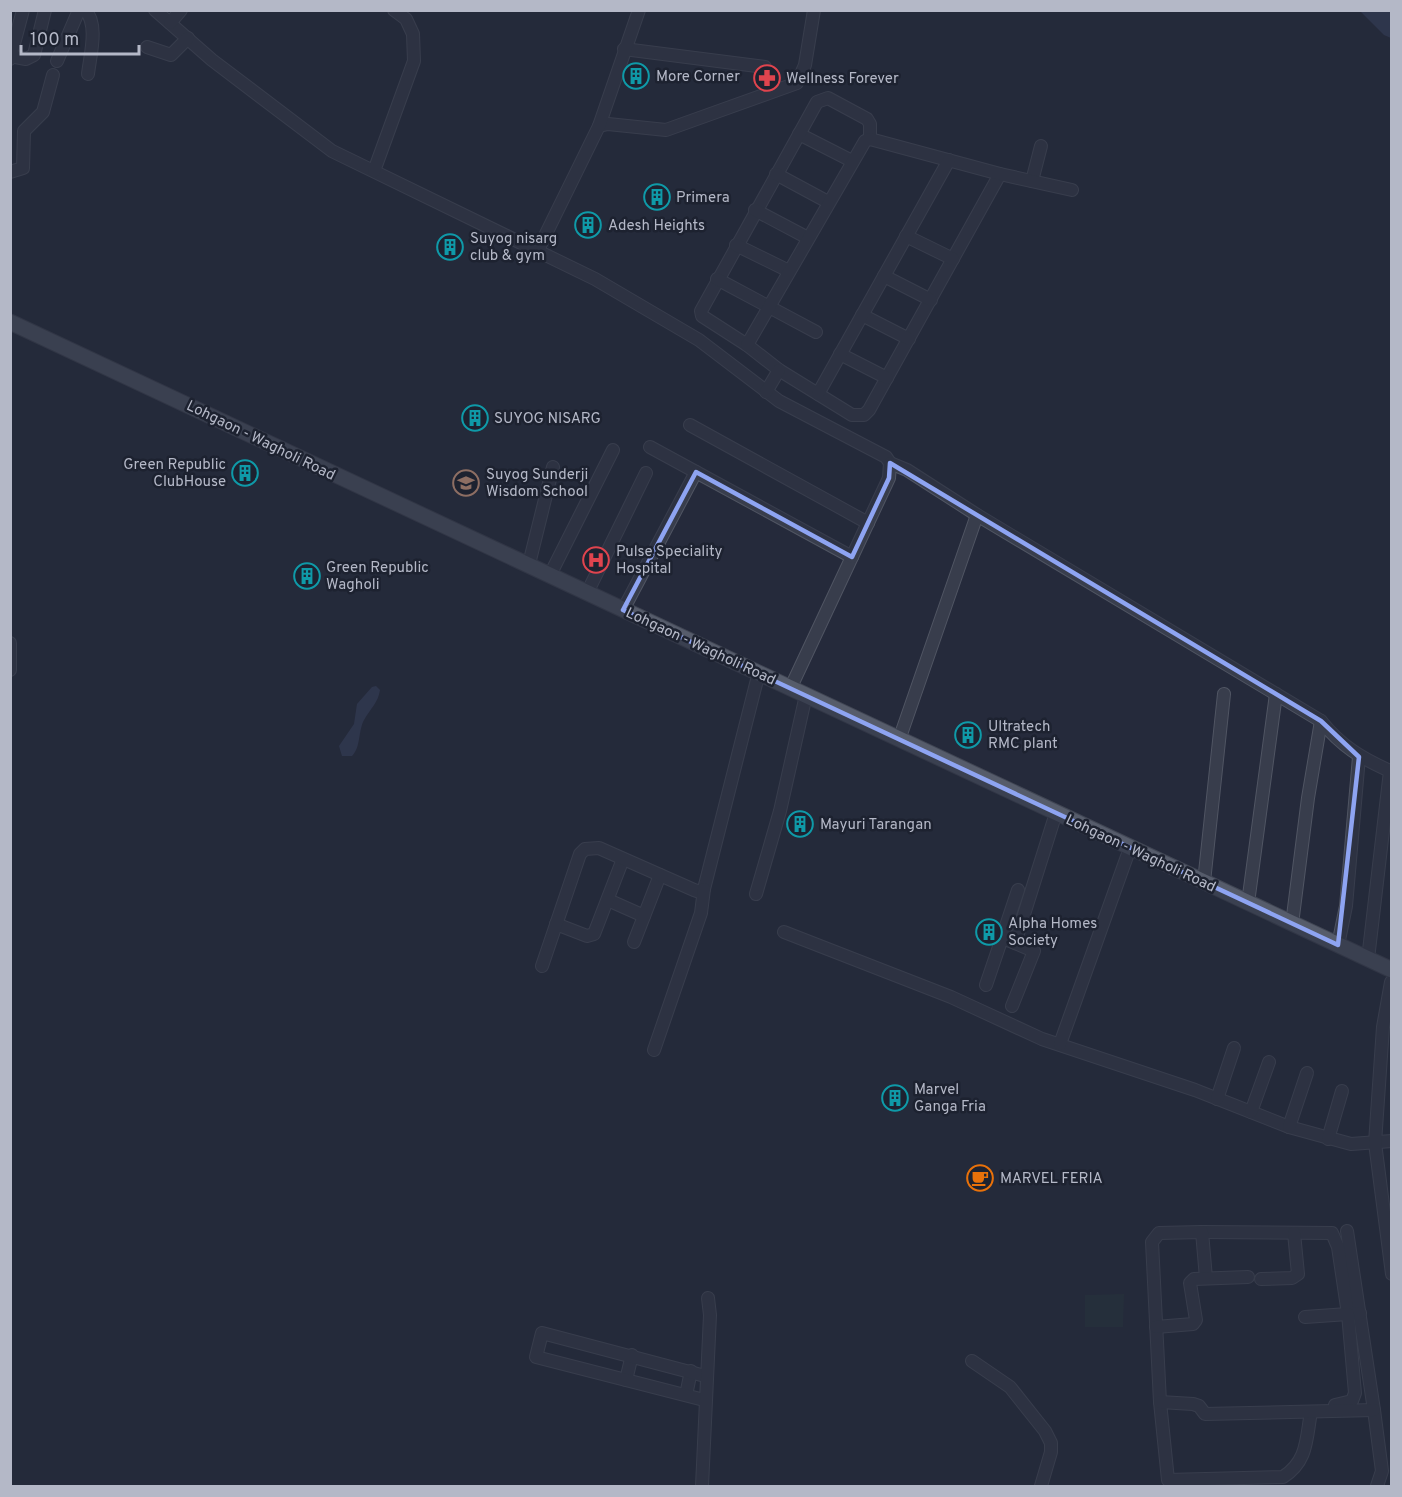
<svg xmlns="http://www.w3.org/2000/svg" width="1402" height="1497" viewBox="0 0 1402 1497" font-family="Overpass,sans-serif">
	<rect width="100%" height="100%" fill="#252a3b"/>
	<path fill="#27363c" d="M1124 1294 1123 1327H1085V1295Z"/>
	<g fill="#3b4563">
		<path d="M1360 11H1391V38L1384 35Z"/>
		<path d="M376 686 380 690C378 703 370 709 364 720 358 731 361 747 352 756H342L339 746 354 724 357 704 372 687Z"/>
	</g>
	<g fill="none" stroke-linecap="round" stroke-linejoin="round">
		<g stroke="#505563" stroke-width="14">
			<g id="minor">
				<path d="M85 10C99 24 90 56 88 74"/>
				<path d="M155 10 212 60 332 151 595 279 699 340 779 401 886 457 890 463 889 478 791 687"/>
				<path d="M170 23 181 10"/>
				<path d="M147 47 171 55 188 38"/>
				<path d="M624 49 765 67"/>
				<path d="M10 56 26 59 34 55 45 10"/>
				<path d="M10 59 23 10"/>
				<path d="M57 61 79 10"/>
				<path d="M599 126 608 124 666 130 797 83 805 65 814 10"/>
				<path d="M799 134 852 161"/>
				<path d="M870 139V124L867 119 828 98 817 102 701 311 702 316 747 345 779 370 852 415H864L869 410 1000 174"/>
				<path d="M374 171 414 61 413 34 406 19 394 10"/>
				<path d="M10 172 23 168 24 131 43 112 53 75"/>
				<path d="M776 174 828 202"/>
				<path d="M1032 181 1041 146"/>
				<path d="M755 210 808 238"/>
				<path d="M906 236 953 259"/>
				<path d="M736 245 789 271"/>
				<path d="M538 250 599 126 639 10"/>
				<path d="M884 276 931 300"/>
				<path d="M717 279 816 332"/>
				<path d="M862 315 909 339"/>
				<path d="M747 345 865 141 870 139 1000 174 1072 190"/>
				<path d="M840 354 887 378"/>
				<path d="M766 392 779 370"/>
				<path d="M818 394 949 160"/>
				<path d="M690 425 868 523"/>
				<path d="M650 447 852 557"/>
				<path d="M890 463 907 470 977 515 1321 721C1341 746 1361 758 1390 771L1368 959"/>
				<path d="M529 564 553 467"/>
				<path d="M550 575 613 450"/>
				<path d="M587 593 646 473"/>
				<path d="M623 610 696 472"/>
				<path d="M10 643V670"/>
				<path d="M900 737 977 515"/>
				<path d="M1204 882 1224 694"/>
				<path d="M756 894 780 811 806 695"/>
				<path d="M608 900 644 916"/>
				<path d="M1248 903 1276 694"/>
				<path d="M556 924 587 936 594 934 623 859"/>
				<path d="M1292 924 1308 798 1321 721"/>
				<path d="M784 932 951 997 1042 1039 1195 1090 1289 1127 1351 1144 1392 1141"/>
				<path d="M1002 938 1018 890"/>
				<path d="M634 942 660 875"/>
				<path d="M1338 945 1346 906 1359 757"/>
				<path d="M542 966 580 854 585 849 599 848 694 890 700 892 704 889 759 672"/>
				<path d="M1391 982 1383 1027 1375 1143 1392 1274"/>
				<path d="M986 985 1002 938 1015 943 1056 813"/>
				<path d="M1012 1006 1034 951 1015 943"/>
				<path d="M1060 1044 1130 848"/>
				<path d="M654 1050 701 913 704 889"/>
				<path d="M1217 1099 1234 1048"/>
				<path d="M1251 1112 1269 1062"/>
				<path d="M1289 1127 1307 1073"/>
				<path d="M1328 1139 1342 1091"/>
				<path d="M1347 1231 1374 1410 1382 1471 1377 1486"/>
				<path d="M1202 1232 1332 1233 1338 1247 1348 1314 1360 1313"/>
				<path d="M1206 1278 1202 1232 1159 1233 1152 1242 1160 1402 1168 1480 1283 1477C1308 1461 1306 1439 1311 1412"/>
				<path d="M1261 1279 1292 1278 1298 1274 1294 1233"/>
				<path d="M1305 1317 1348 1314 1355 1393 1352 1401 1335 1405"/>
				<path d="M1156 1327 1193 1324 1196 1320 1190 1283 1194 1279 1248 1277"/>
				<path d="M972 1361 1010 1387 1045 1431 1051 1443V1452L1041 1486"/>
				<path d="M626 1380 632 1355"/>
				<path d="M686 1395 691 1371"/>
				<path d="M704 1400 536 1357 542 1333 705 1376"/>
				<path d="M1160 1402 1193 1404 1199 1406 1205 1414 1374 1410"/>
				<path d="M702 1486 710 1315 708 1298"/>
			</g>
		</g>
		<g stroke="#414654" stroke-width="17">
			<path id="major" d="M10 322 1392 970"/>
		</g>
		<use href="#minor" stroke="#383d4c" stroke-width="12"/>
		<use href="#major" stroke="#565c6b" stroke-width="15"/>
	</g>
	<path d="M0 0H1402V1497H0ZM890 463 1321 721 1359 757 1338 945 623 610 696 472 852 557 889 478Z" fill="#252a3b" fill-opacity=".55" fill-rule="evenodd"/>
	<path fill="none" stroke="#8ea4f2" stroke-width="4.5" stroke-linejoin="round" d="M890 463 1321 721 1359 757 1338 945 623 610 696 472 852 557 889 478Z"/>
	<defs>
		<g id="building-ring" transform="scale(1.35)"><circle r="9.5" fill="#1d2230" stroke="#0f9aa8" stroke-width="1.5"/><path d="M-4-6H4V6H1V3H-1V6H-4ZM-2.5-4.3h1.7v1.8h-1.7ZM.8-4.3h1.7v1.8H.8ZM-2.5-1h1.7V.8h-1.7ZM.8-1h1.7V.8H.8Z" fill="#0f9aa8"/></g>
		<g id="pharmacy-ring" transform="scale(1.35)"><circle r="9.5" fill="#1d2230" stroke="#e0444e" stroke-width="1.5"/><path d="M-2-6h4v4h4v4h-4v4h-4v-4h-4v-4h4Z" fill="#e0444e"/></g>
		<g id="school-ring" transform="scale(1.35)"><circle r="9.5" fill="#1d2230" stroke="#8d6e63" stroke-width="1.5"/><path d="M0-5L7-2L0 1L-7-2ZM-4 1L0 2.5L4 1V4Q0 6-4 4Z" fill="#8d6e63"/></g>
		<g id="hospital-ring" transform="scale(1.35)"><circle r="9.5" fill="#1d2230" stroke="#e0444e" stroke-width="1.5"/><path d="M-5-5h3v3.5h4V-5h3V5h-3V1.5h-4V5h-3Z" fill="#e0444e"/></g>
		<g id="cafe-ring" transform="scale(1.35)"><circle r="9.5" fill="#1d2230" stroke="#e8710a" stroke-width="1.5"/><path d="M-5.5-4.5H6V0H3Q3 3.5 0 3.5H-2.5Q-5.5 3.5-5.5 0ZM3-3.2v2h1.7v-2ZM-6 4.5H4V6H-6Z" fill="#e8710a"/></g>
	</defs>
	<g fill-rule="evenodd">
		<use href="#building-ring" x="636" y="76"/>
		<use href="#pharmacy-ring" x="767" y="78"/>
		<use href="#building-ring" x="657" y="197"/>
		<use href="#building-ring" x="588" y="225"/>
		<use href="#building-ring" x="450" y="247"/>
		<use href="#building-ring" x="475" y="418"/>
		<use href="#building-ring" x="245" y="473"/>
		<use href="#school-ring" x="466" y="483"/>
		<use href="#hospital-ring" x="596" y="560"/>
		<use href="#building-ring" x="307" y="576"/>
		<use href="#building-ring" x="968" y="735"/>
		<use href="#building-ring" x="800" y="824"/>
		<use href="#building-ring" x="989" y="932"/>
		<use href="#building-ring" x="895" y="1098"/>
		<use href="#cafe-ring" x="980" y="1178"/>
	</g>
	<g text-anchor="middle" stroke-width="5" stroke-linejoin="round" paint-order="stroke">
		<g font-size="15" fill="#b4b8c7" stroke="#1d2230" text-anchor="start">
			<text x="656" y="81">More Corner</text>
			<text x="786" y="83">Wellness Forever</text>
			<text x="676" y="202">Primera</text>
			<text x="608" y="230">Adesh Heights</text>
			<text x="470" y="243">Suyog nisarg<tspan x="470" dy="17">club &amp; gym</tspan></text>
			<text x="494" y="423">SUYOG NISARG</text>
			<text x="226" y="469" text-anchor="end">Green Republic<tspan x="226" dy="17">ClubHouse</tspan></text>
			<text x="486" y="479">Suyog Sunderji<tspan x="486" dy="17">Wisdom School</tspan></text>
			<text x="616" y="556">Pulse Speciality<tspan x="616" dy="17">Hospital</tspan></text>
			<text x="326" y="572">Green Republic<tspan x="326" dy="17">Wagholi</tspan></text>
			<text x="988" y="731">Ultratech<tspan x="988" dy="17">RMC plant</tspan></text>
			<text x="820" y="829">Mayuri Tarangan</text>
			<text x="1008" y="928">Alpha Homes<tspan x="1008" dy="17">Society</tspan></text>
			<text x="914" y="1094">Marvel<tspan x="914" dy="17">Ganga Fria</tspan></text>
			<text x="1000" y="1183">MARVEL FERIA</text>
		</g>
		<g font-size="15" fill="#b4b8c7" stroke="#1d2230">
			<text transform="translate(261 440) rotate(26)" y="5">Lohgaon - Wagholi Road</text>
			<text transform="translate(701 646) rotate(25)" y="5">Lohgaon - Wagholi Road</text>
			<text transform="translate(1141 853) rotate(25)" y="5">Lohgaon - Wagholi Road</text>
		</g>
	</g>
	<rect width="1402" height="1497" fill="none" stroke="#b4b8c7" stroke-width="24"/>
	<path d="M21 45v9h118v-9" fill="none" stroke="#b4b8c7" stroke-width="3"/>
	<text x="30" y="45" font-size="18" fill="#b4b8c7" stroke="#1d2230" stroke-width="4.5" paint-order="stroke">100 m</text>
</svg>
